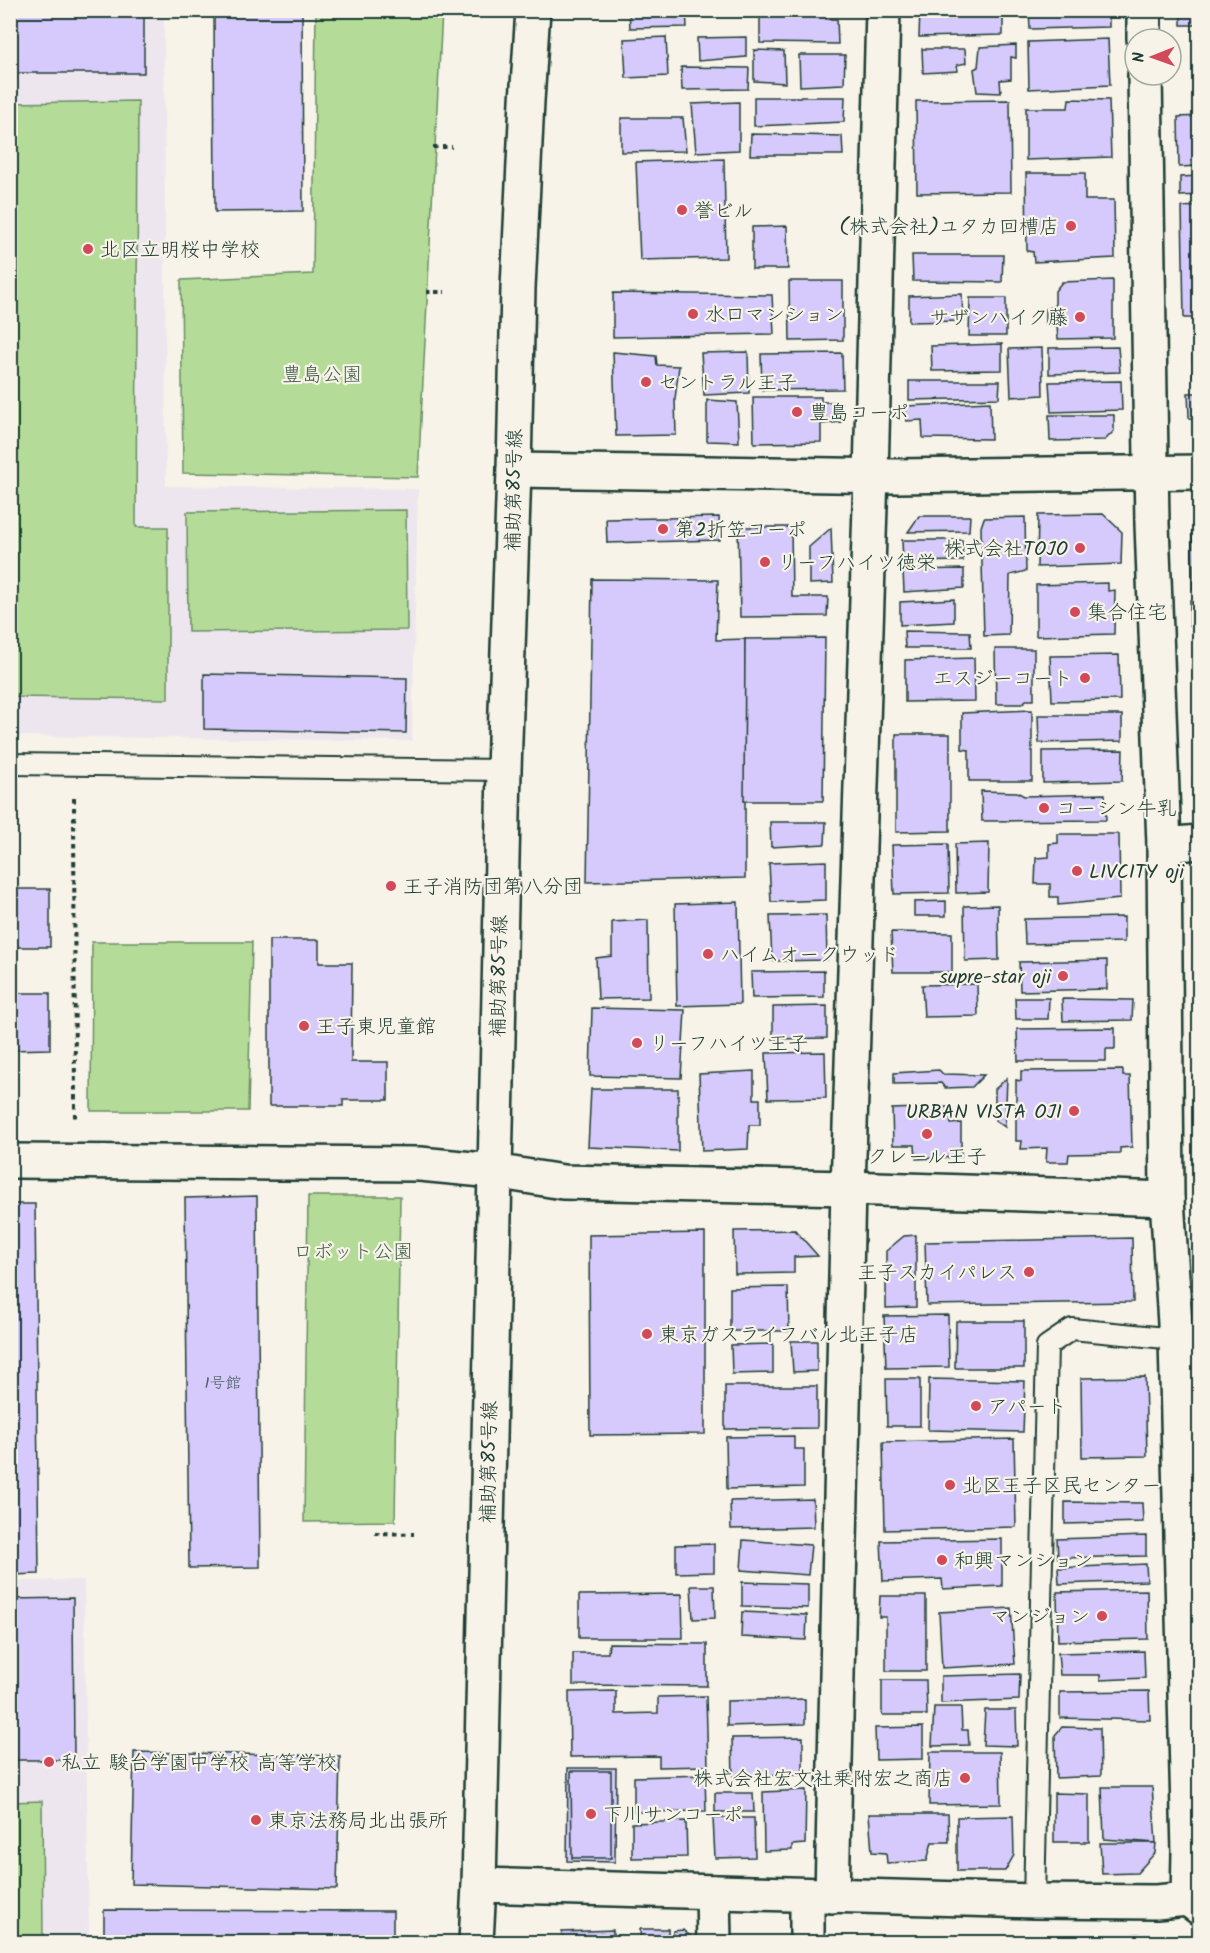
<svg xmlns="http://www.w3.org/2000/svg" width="1210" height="1953" viewBox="0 0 1210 1953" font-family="Kalam,'Klee One',sans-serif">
	<rect width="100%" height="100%" fill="#f7f3e8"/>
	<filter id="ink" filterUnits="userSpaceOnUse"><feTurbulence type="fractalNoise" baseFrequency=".0167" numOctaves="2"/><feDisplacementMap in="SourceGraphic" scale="12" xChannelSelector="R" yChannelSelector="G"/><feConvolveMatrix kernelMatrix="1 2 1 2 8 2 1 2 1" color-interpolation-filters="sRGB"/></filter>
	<g filter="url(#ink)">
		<g fill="#ede6ee">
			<path d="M11 11H164L166 486 418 489 412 741 11 736Z"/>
			<path d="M84 1580 89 1942H11L10 1581Z"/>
		</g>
		<g fill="#b4dc98" stroke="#6a8c66" stroke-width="1.5">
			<path d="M316 11H442L418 477 183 473 181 280 313 274Z"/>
			<path d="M138 101 136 527H168V699L11 697V103Z"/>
			<path d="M406 510 407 630 188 632 187 512Z"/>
			<path d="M92 942H252L248 1111H91Z"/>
			<path d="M308 1196H400L395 1521 304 1522Z"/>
			<path d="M42 1801 43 1942H11V1802Z"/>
		</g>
		<g fill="#d6c9fb" stroke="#1f3d34" stroke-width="1.5">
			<rect x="10" y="10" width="134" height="63"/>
			<path d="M214 10H302L303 211 215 212Z"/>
			<path d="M629 10H686L687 27 630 28Z"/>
			<path d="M760 10H825L826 19H837L838 44 760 43Z"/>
			<path d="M920 10H1003V35L919 37Z"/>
			<path d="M1029 10H1109V27L1030 29Z"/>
			<rect x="1181" y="10" width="19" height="15"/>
			<path d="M666 37 668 76 626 78 624 39Z"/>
			<path d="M746 37V57L698 61 697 38Z"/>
			<path d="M1108 39 1110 85 1029 89 1028 42Z"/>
			<path d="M1200 41V100H1197L1195 42Z"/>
			<path d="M1016 45V58L1011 57V79L1000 80 1001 93 977 92 974 69 978 67 980 47Z"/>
			<path d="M922 49H965L966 63 957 65 958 71 923 73Z"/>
			<path d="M754 50 784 51 785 83 754 81Z"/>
			<path d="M799 55H845L844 84 800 86Z"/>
			<path d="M681 67 749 68 748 89 682 90Z"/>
			<path d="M754 97H845L844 122 754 126Z"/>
			<path d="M1069 99 1109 100 1111 157 1026 160V108H1068Z"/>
			<path d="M1010 100 1011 192 917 193 916 101Z"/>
			<path d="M739 102V150L696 152 692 104Z"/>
			<path d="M1200 116V166L1179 167 1178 117Z"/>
			<path d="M621 118H683L686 151 621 152Z"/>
			<path d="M751 134 842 136 843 155H750Z"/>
			<path d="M724 159 726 258 640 260 636 162Z"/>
			<path d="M1026 173H1085V200H1114L1115 258 1034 262 1033 252 1027 251Z"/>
			<path d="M1200 176V195L1180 196V177Z"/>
			<path d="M1200 206V318H1184L1182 207Z"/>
			<path d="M787 226 788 269H752V227Z"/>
			<path d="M912 255H1003L1002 282 913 281Z"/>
			<path d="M1113 280V338L1058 339 1057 326 1046 324V309L1055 305V291L1062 282Z"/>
			<path d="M789 281H843V340L790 341Z"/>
			<path d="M613 293 772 295 774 334 613 337Z"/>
			<path d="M962 294 963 321 909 322V296Z"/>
			<path d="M970 298H1006V336H969Z"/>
			<path d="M1192 337H1200V376H1193Z"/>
			<path d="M1002 344V370L932 371 931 346Z"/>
			<path d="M1118 347 1120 372 1049 374V348Z"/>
			<path d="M1042 348 1043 395 1011 397 1009 349Z"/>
			<path d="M613 352 656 356 657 365 679 366 675 399 676 435 616 436Z"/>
			<path d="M748 352 749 393 704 395 701 353Z"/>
			<path d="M842 353 843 389 762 390 761 354Z"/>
			<path d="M909 381H1000L999 398 909 400Z"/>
			<path d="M1121 381 1122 410 1051 412 1049 382Z"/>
			<path d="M1188 393H1200V426L1189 417Z"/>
			<path d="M753 397H821V402H841V422L821 424V442L754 443Z"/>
			<path d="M707 400 737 402 739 442 707 441Z"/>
			<path d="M990 402 991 439 923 438 922 420 906 421V406Z"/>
			<path d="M1049 415H1114V431L1105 440 1050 441Z"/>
			<path d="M1103 514 1122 532 1121 564 1037 567 1038 515Z"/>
			<path d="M919 516H970L969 531 908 532Z"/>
			<path d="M719 517 720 540 607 543 606 519Z"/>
			<path d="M1025 517 1026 571 1010 575 1009 635 984 636 981 527 984 518Z"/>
			<path d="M738 527H791L792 597H828L827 616 740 617Z"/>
			<path d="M831 528 833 583 809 584V547Z"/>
			<path d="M1192 531H1200V589H1193Z"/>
			<path d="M902 540H962L963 561 903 562Z"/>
			<path d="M964 569V588L904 592 903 570Z"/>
			<path d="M592 579 718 580 716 640 745 639V878L587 882Z"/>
			<path d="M1108 583V591L1115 590 1114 634 1036 636V585Z"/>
			<path d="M954 599V622L900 625V602Z"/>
			<rect x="1190" y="600" width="10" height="26"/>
			<path d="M904 631 970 632 971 648H905Z"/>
			<path d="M1194 636H1200V678H1193Z"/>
			<path d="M825 638 823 801H744L745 639Z"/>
			<path d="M995 649H1034V700H1026L1022 704H996Z"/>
			<path d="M1119 655 1120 700 1052 701 1050 656Z"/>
			<path d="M974 658 975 701 905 702V660Z"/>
			<path d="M204 674 407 678 406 733 204 729Z"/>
			<path d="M1032 710V781H969V750L962 749V713Z"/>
			<path d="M1038 715H1122V741L1039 743Z"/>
			<path d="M896 734H950V831L896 832Z"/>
			<path d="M1123 750 1122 781 1043 783V751Z"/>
			<path d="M1193 776H1200V811L1195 808Z"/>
			<path d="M981 791 1017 792 1024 796 1105 794 1106 820 982 821Z"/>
			<path d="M770 822H826L825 844 771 847Z"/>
			<path d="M1058 834H1119L1120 899 1058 905V897H1050V884H1035L1036 858 1049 857V844L1058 843Z"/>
			<path d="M989 843 988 892 956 893 955 844Z"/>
			<path d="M948 844 949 893 894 894 892 845Z"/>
			<path d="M826 861V900L771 902 769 863Z"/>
			<path d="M10 889H50V947H15V993H50V1049L10 1050Z"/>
			<path d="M946 901V916H914V902Z"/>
			<path d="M738 902 740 1004 677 1006 675 904Z"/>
			<path d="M998 905 999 960 965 961 964 906Z"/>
			<path d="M826 915 827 960 772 961 770 916Z"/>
			<path d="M1124 917V942L1025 944 1024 919Z"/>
			<path d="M648 920 649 998 598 999 596 958 612 956V922Z"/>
			<path d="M891 932 952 933V972H893Z"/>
			<path d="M269 940H319V963H352L351 1062H388V1100H343V1106H269Z"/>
			<path d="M1107 960V989L1020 991 1019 962Z"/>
			<path d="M824 971V997L752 998 751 972Z"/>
			<path d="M977 984 978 1016 924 1017 922 985Z"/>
			<path d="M1015 998H1049L1048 1019H1016Z"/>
			<path d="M1062 999 1133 1000 1132 1020 1063 1021Z"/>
			<path d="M827 1006V1038L773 1039V1007Z"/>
			<path d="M592 1008 685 1010 681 1078 590 1076Z"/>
			<path d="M1115 1028V1049H1106V1061H1018L1017 1029Z"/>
			<path d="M825 1052 826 1098 768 1099 766 1053Z"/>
			<path d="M939 1070 943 1074 984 1075 972 1087 945 1088 941 1083 894 1084V1073Z"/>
			<path d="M1123 1070V1076H1130L1132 1147 1120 1148V1153L1069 1154 1068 1162H1046L1047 1148 1021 1149 1022 1141H1016V1080L1021 1081V1071Z"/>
			<path d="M754 1071V1099H760V1125H749L748 1149 702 1151 699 1074Z"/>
			<path d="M1007 1078 1005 1127 995 1120V1089Z"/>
			<path d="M591 1089H678V1151L588 1147Z"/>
			<path d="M950 1107 951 1124 961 1123V1157L916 1159 915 1145H893L892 1109Z"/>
			<path d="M257 1196 260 1567 189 1568 185 1198Z"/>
			<path d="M10 1204H35L39 1574 10 1575Z"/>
			<path d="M795 1230 818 1256 794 1257V1273L735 1274 734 1231Z"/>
			<path d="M705 1233V1434L590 1435 589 1235Z"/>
			<path d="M916 1235V1307L886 1308V1251L904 1236Z"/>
			<path d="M1132 1238 1133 1302 927 1305 925 1242Z"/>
			<path d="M788 1287 789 1331H730V1288Z"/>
			<path d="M948 1315 949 1367 886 1368 884 1316Z"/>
			<path d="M956 1321H1024V1368H955Z"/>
			<path d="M791 1341H817V1371L793 1372Z"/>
			<path d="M773 1344V1373L732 1374 731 1345Z"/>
			<path d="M1145 1377 1147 1456 1082 1457 1081 1378Z"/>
			<path d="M886 1379H920V1426H887Z"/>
			<path d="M929 1379 1025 1381 1023 1432 928 1430Z"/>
			<path d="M725 1386H817V1428L725 1429Z"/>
			<path d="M794 1436V1449H804V1487L727 1489 726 1437Z"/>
			<path d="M1014 1439 1016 1527 885 1530 883 1442Z"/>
			<path d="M813 1499 814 1527 731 1529 730 1501Z"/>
			<path d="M1065 1502 1142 1503 1143 1522 1065 1524Z"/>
			<path d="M1146 1536V1556L1058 1558 1057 1539Z"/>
			<path d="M1002 1539V1586L943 1589 942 1579 883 1581 881 1541Z"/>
			<path d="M743 1540 811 1545 808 1575 741 1570Z"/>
			<path d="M714 1544V1572L676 1573V1545Z"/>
			<path d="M1146 1564 1147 1581 1059 1584 1058 1568Z"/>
			<path d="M742 1582 808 1584V1608L742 1606Z"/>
			<path d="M691 1586H714L715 1618 693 1619Z"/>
			<path d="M1147 1590 1148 1639 1058 1641 1057 1592Z"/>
			<path d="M682 1594 683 1638H579V1595Z"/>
			<path d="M880 1596H926V1671H886V1617H879Z"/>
			<path d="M73 1598 74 1760H10V1599Z"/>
			<path d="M1011 1608 1015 1664 942 1668 939 1612Z"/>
			<path d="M742 1612 807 1615 806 1640 741 1637Z"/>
			<path d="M609 1643 707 1644V1686L573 1685V1653H608Z"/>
			<path d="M1144 1651 1145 1678 1100 1680V1675H1060L1058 1653Z"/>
			<path d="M1020 1674 1019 1700 941 1703V1676Z"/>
			<path d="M882 1680H926L927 1715H882Z"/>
			<path d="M616 1691V1714L658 1713V1697L706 1696 708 1766 659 1767V1756L570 1757 569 1692Z"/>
			<path d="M1149 1691 1150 1720 1060 1718V1692Z"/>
			<path d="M805 1699V1724L727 1726V1701Z"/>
			<path d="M934 1707H961L962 1730H968L969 1745 932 1746Z"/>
			<path d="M985 1710H1016L1017 1746 983 1745Z"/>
			<path d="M923 1727V1759L876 1760 875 1728Z"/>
			<path d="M1062 1727 1100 1728 1101 1776 1056 1778 1055 1735Z"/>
			<path d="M803 1737V1775L733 1776 732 1738Z"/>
			<path d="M134 1752 340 1756 337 1889 131 1884Z"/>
			<path d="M930 1752H1000L1001 1804 929 1805Z"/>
			<path d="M568 1768H616L615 1862 567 1861Z"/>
			<path d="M571 1771H611V1858H572Z"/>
			<path d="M705 1775 706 1811 634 1812V1777Z"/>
			<path d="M1102 1787H1152L1156 1843 1104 1839Z"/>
			<path d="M806 1790 805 1844 792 1845V1850L764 1851 763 1792Z"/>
			<path d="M715 1793H753L754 1812H715Z"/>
			<path d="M1054 1793 1089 1794V1842H1054Z"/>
			<path d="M869 1814H948L949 1842H932L927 1861 887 1863 886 1853 872 1852Z"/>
			<path d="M1013 1816 1014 1855 1005 1871H957V1817Z"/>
			<path d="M713 1818H754L755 1857 715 1858Z"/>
			<path d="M686 1821 687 1857 632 1858V1823Z"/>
			<path d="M1100 1843H1156L1155 1853 1137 1873 1102 1874Z"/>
			<path d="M104 1910 393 1911V1942H104Z"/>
			<path d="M640 1929H668V1942H641Z"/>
			<path d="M613 1930V1942H563L562 1932Z"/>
			<path d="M683 1930 694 1939V1942H673V1931Z"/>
			<path d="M1139 1934 1146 1942H1054V1941Z"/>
			<path d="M1011 1937V1942H944V1940Z"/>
			<path d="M785 1938V1942H736V1940Z"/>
			<path d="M908 1940 907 1942H854V1941Z"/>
		</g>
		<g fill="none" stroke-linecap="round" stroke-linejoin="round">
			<g stroke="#1f3d34" stroke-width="24">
				<g id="lane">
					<path d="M10 764 504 770"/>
					<path d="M1034 1901 1047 1346 1072 1329 1176 1339"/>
				</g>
			</g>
			<g stroke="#1f3d34" stroke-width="38">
				<g id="street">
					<path d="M1144 10V39"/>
					<path d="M1145 75 1152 524 1164 845 1167 1199 1176 1339 1189 1852 1188 1899 1200 1908"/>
					<path d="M1164 845 1200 842"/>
					<path d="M10 1161 420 1164 494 1171 563 1182 848 1188 1167 1199"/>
					<path d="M479 1885 1034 1901 1156 1902 1188 1899"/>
					<path d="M713 1892 714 1942"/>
					<path d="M807 1895V1942"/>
					<path d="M832 1896 848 1188 871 475 883 10"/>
				</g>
			</g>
			<g stroke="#1f3d34" stroke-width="38">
				<g id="secondary">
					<path d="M514 470 896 476 1200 472"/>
					<path d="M476 1942 479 1885 504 770 514 470 518 288 527 101 533 10"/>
				</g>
			</g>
			<g stroke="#1f3d34" stroke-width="4" stroke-dasharray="4.5 4.5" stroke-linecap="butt">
				<path d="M433 147H452"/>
				<path d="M426 292H445"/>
				<path d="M74 798 75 1121"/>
				<path d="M375 1533 414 1534"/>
			</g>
			<use href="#lane" stroke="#f7f3e8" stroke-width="20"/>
			<use href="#street" stroke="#f7f3e8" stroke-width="33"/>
			<use href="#secondary" stroke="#f7f3e8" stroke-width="33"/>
		</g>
	</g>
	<g fill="#d1495b" stroke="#f7f3e8" stroke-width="2">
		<circle cx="682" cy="210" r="6"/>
		<circle cx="1071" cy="226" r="6"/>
		<circle cx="88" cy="249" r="6"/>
		<circle cx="693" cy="314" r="6"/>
		<circle cx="1080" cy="317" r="6"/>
		<circle cx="646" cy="382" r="6"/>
		<circle cx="797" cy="412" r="6"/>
		<circle cx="663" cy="529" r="6"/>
		<circle cx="1080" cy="548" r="6"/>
		<circle cx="765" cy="562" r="6"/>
		<circle cx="1075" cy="612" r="6"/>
		<circle cx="1085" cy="678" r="6"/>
		<circle cx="1044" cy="808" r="6"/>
		<circle cx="1077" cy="871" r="6"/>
		<circle cx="391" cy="886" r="6"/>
		<circle cx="708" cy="954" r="6"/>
		<circle cx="1063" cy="976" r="6"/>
		<circle cx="304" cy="1026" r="6"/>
		<circle cx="637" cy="1043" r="6"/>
		<circle cx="1074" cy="1111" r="6"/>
		<circle cx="927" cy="1134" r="6"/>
		<circle cx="1029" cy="1272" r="6"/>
		<circle cx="647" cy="1334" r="6"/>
		<circle cx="976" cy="1406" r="6"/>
		<circle cx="950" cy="1485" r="6"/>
		<circle cx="942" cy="1560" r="6"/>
		<circle cx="1102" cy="1616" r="6"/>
		<circle cx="49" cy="1762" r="6"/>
		<circle cx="965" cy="1778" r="6"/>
		<circle cx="591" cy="1814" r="6"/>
		<circle cx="256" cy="1820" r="6"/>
	</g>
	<g text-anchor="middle" stroke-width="4.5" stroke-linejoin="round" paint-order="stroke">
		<g font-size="16" fill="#4d6066">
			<text x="223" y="1388">1号館</text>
		</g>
		<g font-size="20" fill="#1f3d34" stroke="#f7f3e8" text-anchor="start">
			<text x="694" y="217">誉ビル</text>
			<text x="1059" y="233" text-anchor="end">(株式会社)ユタカ回槽店</text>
			<text x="100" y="256">北区立明桜中学校</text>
			<text x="705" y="321">水口マンション</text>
			<text x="1068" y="324" text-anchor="end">サザンハイク藤</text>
			<text x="658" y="389">セントラル王子</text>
			<text x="809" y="419">豊島コーポ</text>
			<text x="675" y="536">第2折笠コーポ</text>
			<text x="1068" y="555" text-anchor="end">株式会社TOJO</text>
			<text x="777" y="569">リーフハイツ徳栄</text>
			<text x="1087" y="619">集合住宅</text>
			<text x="1073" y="685" text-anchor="end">エスジーコート</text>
			<text x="1056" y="815">コーシン牛乳</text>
			<text x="1089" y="878">LIVCITY oji</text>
			<text x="403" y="893">王子消防団第八分団</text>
			<text x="720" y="961">ハイムオークウッド</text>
			<text x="1051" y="983" text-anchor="end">supre-star oji</text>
			<text x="316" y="1033">王子東児童館</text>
			<text x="649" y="1050">リーフハイツ王子</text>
			<text x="1062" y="1118" text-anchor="end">URBAN VISTA OJI</text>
			<text x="927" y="1163" text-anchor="middle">クレール王子</text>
			<text x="1017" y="1279" text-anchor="end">王子スカイパレス</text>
			<text x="659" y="1341">東京ガスライフバル北王子店</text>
			<text x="988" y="1413">アパート</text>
			<text x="962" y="1492">北区王子区民センター</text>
			<text x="954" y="1567">和興マンション</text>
			<text x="1090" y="1623" text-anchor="end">マンジョン</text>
			<text x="61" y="1769">私立 駿台学園中学校 高等学校</text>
			<text x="953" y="1785" text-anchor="end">株式会社宏文社乗附宏之商店</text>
			<text x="603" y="1821">下川サンコーポ</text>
			<text x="268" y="1827">東京法務局北出張所</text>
		</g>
		<g font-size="20" fill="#3d5d48" stroke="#f7f3e8">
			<text x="322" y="381">豊島公園</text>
			<text x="353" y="1258">ロボット公園</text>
		</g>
		<g font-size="20" fill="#1f3d34" stroke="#f7f3e8">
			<text transform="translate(513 490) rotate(-89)" y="7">補助第85号線</text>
			<text transform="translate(498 976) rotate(-89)" y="7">補助第85号線</text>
			<text transform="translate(488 1462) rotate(-89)" y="7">補助第85号線</text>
		</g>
	</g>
	<rect width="1210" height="1953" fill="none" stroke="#f7f3e8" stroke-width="36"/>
	<rect x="18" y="18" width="1174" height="1917" fill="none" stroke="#1f3d34" stroke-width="2" filter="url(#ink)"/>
	<g transform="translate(1153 57) rotate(269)"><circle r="28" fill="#f7f3e8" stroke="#a1aaa0" stroke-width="1.5"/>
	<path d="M0-4.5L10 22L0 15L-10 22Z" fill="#d1495b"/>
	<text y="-9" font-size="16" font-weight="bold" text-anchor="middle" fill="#1f3d34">N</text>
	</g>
</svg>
